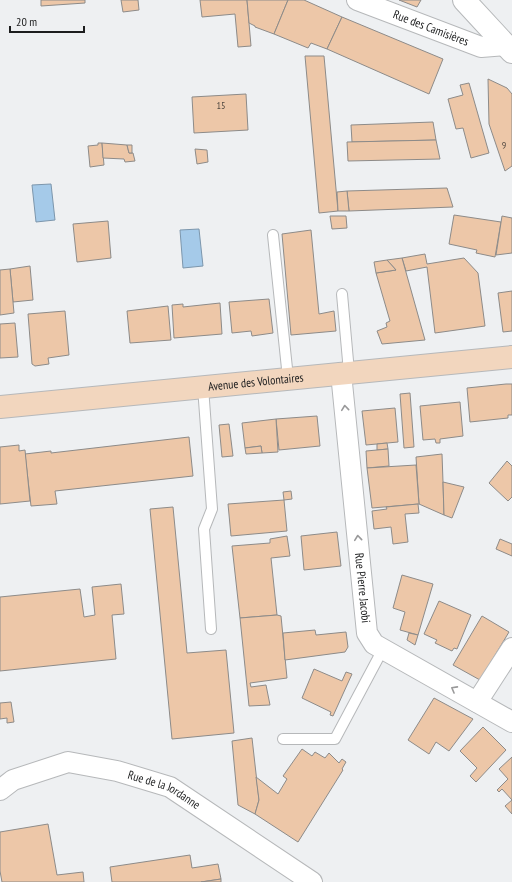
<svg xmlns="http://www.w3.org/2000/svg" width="512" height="882" viewBox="0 0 512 882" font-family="'PT Sans Narrow',sans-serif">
	<rect width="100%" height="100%" fill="#eef0f2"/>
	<g fill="#a5cae9" stroke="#7c96ac">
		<path d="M51 184 55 220 36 222 32 185Z"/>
		<path d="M199 229 203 266 183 268 180 230Z"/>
	</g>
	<g fill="#edc7a8" stroke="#8d8b89">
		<path d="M41 0H85V3L41 6Z"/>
		<path d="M121 0H138L139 10 123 12Z"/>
		<path d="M200 0H247L251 46 238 47 235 14 202 17Z"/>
		<path d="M247 0H288L274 34 255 27V26L249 23Z"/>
		<path d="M288 0H304L342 17 327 49 311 43 308 48 274 34Z"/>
		<path d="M399 0H421L417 7Z"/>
		<path d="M342 17 443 59 429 94 327 49Z"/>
		<path d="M305 56H324L338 211 319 213Z"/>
		<path d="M488 79 507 88 512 94V166L505 171 489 124Z"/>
		<path d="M469 83 489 153 471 158 463 128 456 129 448 99 463 95 460 85Z"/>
		<path d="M246 94 248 130 194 133 192 97Z"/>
		<path d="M433 122 436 140 352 142 351 125Z"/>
		<path d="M436 140 440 159 348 161 347 142Z"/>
		<path d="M98 143H102L104 165 90 167 88 146 98 145Z"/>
		<path d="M102 143 127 145 129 153H133L135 161 125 162 124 159 103 158Z"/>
		<path d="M127 145H132V153H129Z"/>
		<path d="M195 149 207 150 208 162 197 164Z"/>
		<path d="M447 188 453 207 349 211 347 191Z"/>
		<path d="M347 191 349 211H338L337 192Z"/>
		<path d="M454 215 501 222 495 257 476 253 477 250 449 244Z"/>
		<path d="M330 216H346L347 228 332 229Z"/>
		<path d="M502 216 512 218V253L496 255Z"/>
		<path d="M108 221 111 258 77 262 73 224Z"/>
		<path d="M311 230 319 314 334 311 336 331 291 335 282 234Z"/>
		<path d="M425 254 427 264 464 258 478 273 485 326 435 333 427 267 406 271 402 258Z"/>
		<path d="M402 258 425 340 382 344 377 331 387 327 386 323 390 321 376 273 396 270 387 260Z"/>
		<path d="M387 260 396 270 376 273 374 262Z"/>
		<path d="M30 266 33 300 13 302 10 269Z"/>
		<path d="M10 269 14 313 0 315V270Z"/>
		<path d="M512 291V331L503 332 498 293Z"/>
		<path d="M269 299 273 333 252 336 251 331 232 333 229 302Z"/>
		<path d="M220 303 222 334 174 338 172 305 183 304V307Z"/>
		<path d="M168 306 171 340 130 343 127 311Z"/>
		<path d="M65 311 69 355 48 358 49 364 35 366 32 364 28 314Z"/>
		<path d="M15 323 18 357 0 358V324Z"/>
		<path d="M506 384H512V415H508V418L470 422 467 388Z"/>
		<path d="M410 393 414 447 404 448 400 394Z"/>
		<path d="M460 402 463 436 440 439V443H436L435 439 423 440 420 406Z"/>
		<path d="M395 408 398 442 366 445 362 411Z"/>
		<path d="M317 416 320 446 279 450 276 419Z"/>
		<path d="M276 419 278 452 262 453 261 446 245 448 242 423Z"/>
		<path d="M229 424 233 456 222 457 219 425Z"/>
		<path d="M189 437 193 476 55 491 57 504 31 506 25 454 51 451V453Z"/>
		<path d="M387 443 388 449 377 450V444Z"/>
		<path d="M19 445V451L25 450 30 501 0 504V447Z"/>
		<path d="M261 446 262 453 246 454 245 448Z"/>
		<path d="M388 449 389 466 367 468 366 451Z"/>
		<path d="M442 454 443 482 444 515 419 504 416 457Z"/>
		<path d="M507 461 512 466V497L508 501 489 483Z"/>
		<path d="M416 465 419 504 372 508 367 468Z"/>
		<path d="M443 482 464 487 452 518 444 515Z"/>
		<path d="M291 491 292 499 284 500 283 492Z"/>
		<path d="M284 500 287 531 231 536 228 504Z"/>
		<path d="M418 504 419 513 405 514 408 542 393 544 391 527 374 529 372 511 387 509 386 507Z"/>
		<path d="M173 507 187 653 226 650 234 733 172 739 150 509Z"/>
		<path d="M337 532 341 566 304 570 301 536Z"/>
		<path d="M287 536 290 556 271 558 277 615 240 618 232 546 270 543V539Z"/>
		<path d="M500 539 512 544V556L496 549Z"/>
		<path d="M402 575 433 584 418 635 400 630 405 612 393 608Z"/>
		<path d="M121 584 124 614 112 615 116 659 0 671V597L80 589 84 617 95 615 92 587Z"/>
		<path d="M439 601 471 615 457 649 454 648 452 651 435 643 437 640 424 634Z"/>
		<path d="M277 615 281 616 287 678 250 683 251 687 266 685 270 705 249 706 240 618Z"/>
		<path d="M482 616 509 632 480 680 453 665Z"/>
		<path d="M315 630 316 635 346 632 348 647 345 652 285 660 283 633Z"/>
		<path d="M409 633 418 635 415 645 407 640Z"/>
		<path d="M314 669 342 681 346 672 352 674 333 716 330 715 331 712 302 698Z"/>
		<path d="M434 698 473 719 449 751 436 742 429 754 408 740Z"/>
		<path d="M11 702 14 722 7 723V718L0 719V703Z"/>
		<path d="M483 727 506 750 476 782 470 776 477 768 460 751Z"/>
		<path d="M252 738 259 800 255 814 238 805 232 741Z"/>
		<path d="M302 749 312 756 315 752 325 758 329 753 339 763 342 759 346 762 342 769 343 770 298 842 255 814 259 800 256 777 278 794 287 779 283 776Z"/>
		<path d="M512 757V800L502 789 499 792 497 790 508 779 499 769Z"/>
		<path d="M512 800V814L505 806Z"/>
		<path d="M48 824 57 875 83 872 84 882H2L0 871V832Z"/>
		<path d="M190 855 192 868 218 864 221 879 201 882H112L110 867Z"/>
		<path d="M221 879V882H201Z"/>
	</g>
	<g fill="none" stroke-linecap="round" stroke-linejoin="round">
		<g stroke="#b6b8ba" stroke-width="12">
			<g id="service">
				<path d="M273 235 288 378"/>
				<path d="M342 294 349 372"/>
				<path d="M203 387 212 509 204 529 211 629"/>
				<path d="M283 739H335L383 649"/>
			</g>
		</g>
		<g stroke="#b6b8ba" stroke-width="22">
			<g id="minor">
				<path id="s1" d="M357 0 481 47 506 45"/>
				<path id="s2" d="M341 373 367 633 374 644 512 722"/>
				<path d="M477 702 512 648"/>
				<path id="s3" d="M0 790 13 780 68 762 117 771 170 787 312 882"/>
			</g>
		</g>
		<g stroke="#b6b8ba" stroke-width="24">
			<path id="tertiary" d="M464 0 512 52"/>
		</g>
		<g stroke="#b6b8ba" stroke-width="24">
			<g id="secondary">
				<path id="s4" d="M0 407 512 357"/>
			</g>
		</g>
		<use href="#service" stroke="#fff" stroke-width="10"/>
		<use href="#minor" stroke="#fff" stroke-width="20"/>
		<use href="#tertiary" stroke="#fff" stroke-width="22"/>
		<use href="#secondary" stroke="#f2d6be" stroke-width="22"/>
	</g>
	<defs><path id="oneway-chevron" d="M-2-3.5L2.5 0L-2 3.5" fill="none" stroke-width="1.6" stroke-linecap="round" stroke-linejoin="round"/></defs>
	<g stroke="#99999a">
		<use href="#oneway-chevron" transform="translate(345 408) rotate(-96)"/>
		<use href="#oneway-chevron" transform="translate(358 538) rotate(-96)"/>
		<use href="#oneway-chevron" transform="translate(454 689) rotate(-151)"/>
	</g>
	<g text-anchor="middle" stroke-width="3" stroke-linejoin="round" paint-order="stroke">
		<g font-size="10" fill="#504840">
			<text x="221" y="109">15</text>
			<text x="504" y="149">9</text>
		</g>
		<g font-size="12" fill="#1c1d1e" stroke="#eef0f2">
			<text dy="4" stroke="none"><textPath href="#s1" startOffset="79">Rue des Camisières</textPath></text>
			<text dy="4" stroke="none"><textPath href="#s4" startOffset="257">Avenue des Volontaires</textPath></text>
			<text dy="4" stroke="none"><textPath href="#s2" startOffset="216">Rue Pierre Jacobi</textPath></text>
			<text dy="4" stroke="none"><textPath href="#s3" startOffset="175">Rue de la Jordanne</textPath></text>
		</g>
	</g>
	<path d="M10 26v6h74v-6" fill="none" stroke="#1c1d1e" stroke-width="2"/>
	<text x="16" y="26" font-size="12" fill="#1c1d1e" stroke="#eef0f2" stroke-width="3" paint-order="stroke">20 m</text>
</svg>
